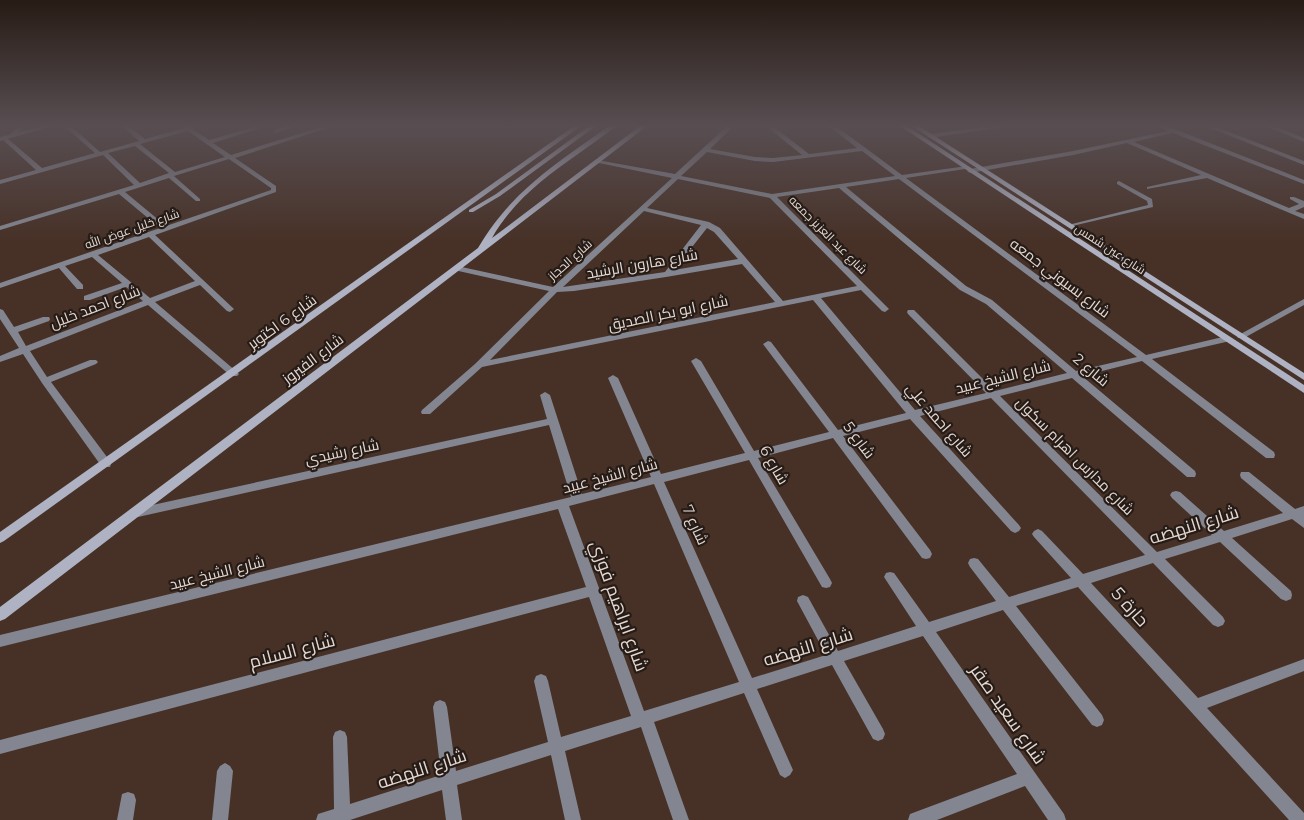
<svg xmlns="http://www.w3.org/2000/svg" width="1304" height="820" viewBox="0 0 1304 820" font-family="Montserrat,Cairo,sans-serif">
	<rect width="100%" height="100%" fill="#473127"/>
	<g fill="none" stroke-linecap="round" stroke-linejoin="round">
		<path fill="#838690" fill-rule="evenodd" d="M1119 181 1152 199 1153 207 1068 227V225L1148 205 1147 201 1117 184V182Z"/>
		<g fill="#838690" fill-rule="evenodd">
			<path d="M18 126H25L14 137H10V135Z"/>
			<path d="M64 126H71L100 152 139 141 122 126H129L145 139 184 128 181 126H202L193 129 209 140 257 126H267L213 143 231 155 324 126H334L235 158 276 186V192L155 235 234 309 230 312 227 311 200 285 155 302 237 372 239 374 237 376H231L148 305 30 351 47 377 90 360H96L98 362 96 364 51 382 110 461 111 464 110 467H102L42 383 23 354 0 362V356L19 348 0 319V309L3 310 14 327 43 317H49L50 319 49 321 18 332 26 346 143 301 126 287 90 300H84V296L122 283 92 257 65 266 83 285V289H77L59 268 0 288V283L160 228 119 194 0 230V226L134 185 103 155 0 184V180L36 170 2 139V137H6L42 168 95 153ZM188 131 225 157 175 172 140 144ZM135 146 169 173 140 183 108 153ZM229 159 271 188V190L166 226 125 192 169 178 196 201H200V199L174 176ZM149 237 195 281 150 298 98 255Z"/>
			<path d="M285 126H295L276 133 273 131Z"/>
			<path d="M727 126H734L710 149 755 157 773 158 802 155 766 126H773L809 154 857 148 829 126H836L902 175 967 166 968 167 965 169 906 178 1146 355 1227 336 1230 337 1231 339 1230 341 1152 359 1274 452 1275 455 1274 458H1266L1142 361 1082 376 1195 471 1196 474 1195 477H1187L1072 378 1000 396 1157 552 1212 535 1172 498 1170 495 1172 492 1176 491 1180 492 1224 531 1283 513 1241 478 1240 475 1241 472H1249L1295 509 1304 506V528L1292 519 1232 538 1291 591 1292 595 1291 599 1286 601 1281 599 1220 542 1165 559 1223 617 1225 621 1223 625 1218 627 1213 625 1153 563 1091 583 1198 698 1304 659V671L1207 708 1304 813V820H1289L1078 587 1016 606 1102 715 1104 720 1102 725 1097 727 1092 725 1003 610 936 632 1064 814 1066 820H1048L1025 786 937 820H908L910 814 1017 774 923 636 844 661 883 729 885 734 883 739 878 741 873 739 832 665 757 689 793 770 790 775 785 778 780 775 744 693 654 722 689 820H673L641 727 565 751 581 820H565L551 755 457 785 462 820H446L442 790 350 820H316L318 814 334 809 333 737 335 732 340 730 345 732 347 737 350 804 441 775 433 707 435 702 440 700 445 702 447 707 456 771 548 742 534 681 536 676 541 674 546 676 548 681 561 737 631 716 589 597 0 754V740L586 587 558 509 0 647V635L571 497 549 425 138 517 134 515 132 512 134 509 547 419 540 395 545 392 550 395 582 494 651 477 608 378 613 375 618 378 661 474 745 453 691 361 696 358 701 361 754 451 829 432 763 344 768 341 771 342 838 430 906 413 813 300 482 367 430 414H422L421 412 422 410 475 364 549 291 454 270V266H457L553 287 672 178 599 163 596 161 597 160 675 174ZM862 151 895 176 772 194 681 176 707 152 755 161 773 162ZM678 179 770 198 857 286 783 301 720 228 709 222 647 208ZM899 179 1137 357 1076 371 992 300 966 286 846 187ZM839 188 960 290 986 304 1067 373 995 391 914 310H908L907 312 908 314 986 393 915 410 821 298 861 290 882 311 885 312 889 309 777 197ZM644 211 701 225 665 272 563 287ZM707 228 714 232 738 259 674 270ZM742 264 775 302 490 360 557 292 574 291 666 277ZM991 398 1145 555 1083 574 1042 531 1038 529 1034 531 1032 534 1034 537 1071 578 1009 597 978 559 974 558 970 559 968 563 970 567 996 601 929 622 894 573 890 572 886 573 884 577 916 626 838 651 808 597 803 595 798 597 797 601 826 655 752 678 664 482 749 460 822 587 826 588 830 587 832 583 830 579 758 458 833 438 922 558 926 559 930 558 932 554 930 550 843 436 910 419 1011 531 1015 533 1019 531 1021 528 1019 525 920 416ZM654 484 739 682 644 711 569 506Z"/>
			<path d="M991 126H1010L930 138 927 136 930 134Z"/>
			<path d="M1158 126H1167L1304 180V184L1173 133 1134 142 1289 208 1299 204 1290 199V197H1294L1304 201V207L1295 211 1304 214V219L1207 178 1147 189V187L1201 175 1127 143 1073 155 970 173 967 171 970 169 1073 151 1168 131Z"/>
			<path d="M1205 126H1214L1304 161V165Z"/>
			<path d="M1266 126H1275L1304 138V142Z"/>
			<path d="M1304 299V305L1244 338H1238L1237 336Z"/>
			<path d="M225 763 230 766 233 771 228 820H212L217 771 220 766Z"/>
			<path d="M128 792 134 794 136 800 133 820H117L122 794Z"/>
		</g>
		<path fill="#838690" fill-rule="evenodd" d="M42 126H53L0 141V137Z"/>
		<g fill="#aeb2c3" fill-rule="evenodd">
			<path d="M574 126H581L4 541 0 543V532Z"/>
			<path d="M589 126H596L500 196 473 212H469V210L496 194Z"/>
			<path d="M609 126H616C604 136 590 145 578 154 545 177 512 202 492 238L640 126H647L5 619 0 621V607L478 248C512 190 556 164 609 126Z"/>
			<path d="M900 126H907L1304 385V393Z"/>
			<path d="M912 126H919L1304 373V380Z"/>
		</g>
	</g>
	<linearGradient id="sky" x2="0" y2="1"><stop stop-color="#271b15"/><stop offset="0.52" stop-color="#584e52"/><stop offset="1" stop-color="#584e52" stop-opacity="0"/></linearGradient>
	<rect width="1304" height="241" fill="url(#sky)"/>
	<g text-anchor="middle" stroke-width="4.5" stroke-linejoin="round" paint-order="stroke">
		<g font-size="12" fill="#e6d8d1" stroke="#261c17">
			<text transform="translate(132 229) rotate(-19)" y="4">شارع خليل عوض الله</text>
			<text transform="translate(828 235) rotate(45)" y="4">شارع عبد العزيز جمعه</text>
			<text transform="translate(1110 249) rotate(33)" y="4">شارع عين شمس</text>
			<text transform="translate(570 260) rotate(-42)" y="4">شارع الحجاز</text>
		</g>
		<g font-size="15" fill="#e6d8d1" stroke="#261c17">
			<text transform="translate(642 264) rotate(-10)" y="5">شارع هارون الرشيد</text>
			<text transform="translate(1060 278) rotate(37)" y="5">شارع بسيوني جمعه</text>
			<text transform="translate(95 307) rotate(-21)" y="5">شارع احمد خليل</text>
			<text transform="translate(668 313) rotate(-12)" y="5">شارع ابو بكر الصديق</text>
			<text transform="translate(282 322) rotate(-36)" y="5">شارع 6 اكتوبر</text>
			<text transform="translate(313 359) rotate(-37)" y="5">شارع الفيروز</text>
			<text transform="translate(1091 370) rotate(40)" y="5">شارع 2</text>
			<text transform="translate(1003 377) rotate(-14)" y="5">شارع الشيخ عبيد</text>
			<text transform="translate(939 420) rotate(49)" y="5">شارع احمد علي</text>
			<text transform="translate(859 440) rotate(53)" y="5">شارع 5</text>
			<text transform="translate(342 452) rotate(-12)" y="5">شارع رشيدي</text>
			<text transform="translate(1075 456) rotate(45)" y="5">شارع مدارس اهرام سكول</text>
			<text transform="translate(774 465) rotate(60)" y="5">شارع 6</text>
			<text transform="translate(610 476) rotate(-15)" y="5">شارع الشيخ عبيد</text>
			<text transform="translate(695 525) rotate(66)" y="5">شارع 7</text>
			<text transform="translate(217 573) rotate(-14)" y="5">شارع الشيخ عبيد</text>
		</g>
		<g font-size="18" fill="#e6d8d1" stroke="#261c17">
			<text transform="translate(1194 525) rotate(-17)" y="6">شارع النهضه</text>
			<text transform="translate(619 606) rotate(70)" y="6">شارع ابراهيم فوزي</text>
			<text transform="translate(1130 607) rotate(48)" y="6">حارة 5</text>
			<text transform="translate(808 647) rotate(-17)" y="6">شارع النهضه</text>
			<text transform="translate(292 651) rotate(-15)" y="6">شارع السلام</text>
			<text transform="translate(1008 714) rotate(55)" y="6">شارع سعيد صقر</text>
			<text transform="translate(422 769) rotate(-18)" y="6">شارع النهضه</text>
		</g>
	</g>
</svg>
